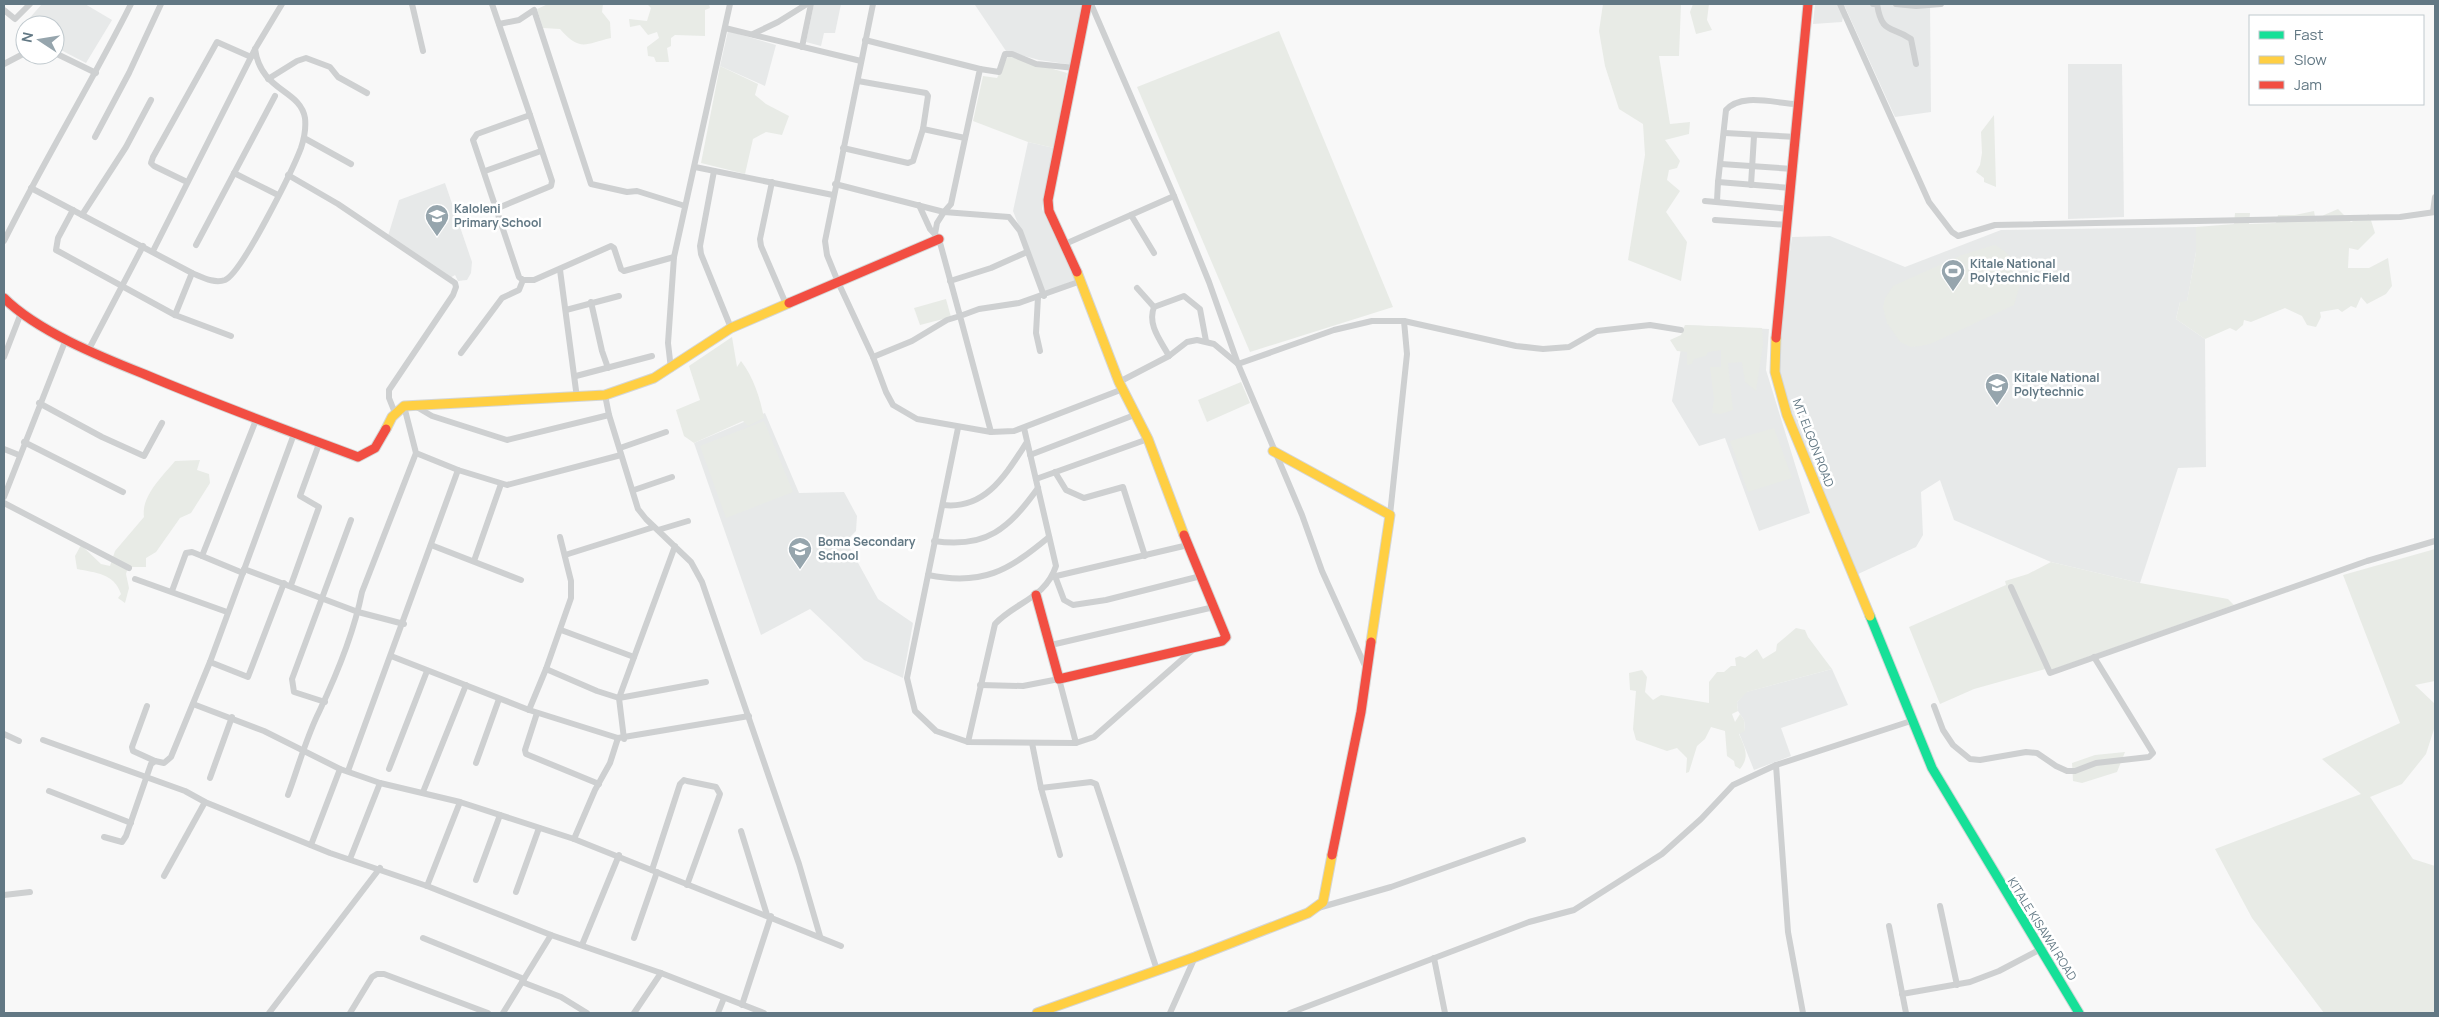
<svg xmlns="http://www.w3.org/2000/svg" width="2439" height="1017" viewBox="0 0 2439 1017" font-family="Manrope,sans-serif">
	<rect width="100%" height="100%" fill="#f8f8f8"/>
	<g fill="#e7e9e9">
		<path d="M42 4H85L112 20 86 63 55 47V25H25V32L20 29Z"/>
		<path d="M814 4H841L835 33H824L821 46 806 42Z"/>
		<path d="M970 4H1083L1081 30 1073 65 1039 60 1006 51 975 5Z"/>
		<path d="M1815 4H1930L1931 112 1895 117 1845 7 1842 22 1813 24Z"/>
		<path d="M728 31 776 45 765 86 720 66Z"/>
		<path d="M2068 64H2122L2124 217 2068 219Z"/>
		<path d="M1028 142 1054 148 1042 209 1075 280 1045 292 1013 211Z"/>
		<path d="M445 183 472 262 471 273 467 280 458 281 455 275 450 278 388 236 399 200Z"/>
		<path d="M2196 227V252L2187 302H2180L2176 319 2205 339 2206 467 2178 468 2140 583 2051 562 1954 520 1940 480 1921 492 1923 535 1916 547 1856 575 1799 436 1778 375 1780 327 1792 237 1830 236 1905 267 2001 230Z"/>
		<path d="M1685 325 1769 329 1766 370 1810 513 1759 531 1725 438 1699 446 1672 401Z"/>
		<path d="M765 413 799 493 844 492 857 516 856 531 846 541 878 599 913 623 903 678 864 660 810 609 761 635 694 443Z"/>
		<path d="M1832 669 1848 705 1781 728 1791 756 1754 770 1739 733 1745 730 1744 720 1738 711 1737 702 1746 692Z"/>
	</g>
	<g fill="#e8ebe6">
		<path d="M548 4H603L602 12 610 22 611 38C585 44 580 52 560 29L543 28 537 9Z"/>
		<path d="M647 4H709L710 8 705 10V36L675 35 671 38V46L667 48 669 62H656L654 57 648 56 647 47 659 38 657 32 648 35 640 25 630 27 629 19 647 21 651 8Z"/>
		<path d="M1603 4H1681L1679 56H1659L1670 124 1690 122 1689 134 1665 140 1680 161 1677 168 1669 170 1667 180 1680 191 1666 212 1687 242 1681 281 1628 260 1645 155 1643 124 1619 109 1605 66 1599 31Z"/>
		<path d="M1693 4H1709L1707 20 1712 30 1696 34 1690 12Z"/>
		<path d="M1279 31 1393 307 1250 352 1137 87Z"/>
		<path d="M1008 56 1067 73 1054 148 1028 142 973 121 983 76 997 78Z"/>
		<path d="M720 66 758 84 755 95 766 104 789 116 782 135 766 132 753 139 745 174 701 163Z"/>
		<path d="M1994 115 1996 187 1984 182V178L1976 172 1980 165 1982 153 1981 132Z"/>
		<path d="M2338 209 2351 222 2369 214 2375 233 2358 250 2349 248 2348 268H2369L2388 258 2392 286 2386 294 2367 304 2361 297 2356 308 2351 306 2342 312 2338 309 2320 312 2321 317 2316 327 2307 325 2302 316 2285 308 2251 322 2244 320 2243 325 2236 331 2230 328 2205 339 2176 319 2180 302 2187 301 2196 252V227L2234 224 2235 213H2250L2249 224 2276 223 2278 215H2295L2314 211 2316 222 2324 215Z"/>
		<path d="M1994 245C2008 250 2021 267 2020 282 2019 290 2016 298 2014 305L1930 344 1920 346 1911 347 1900 342 1887 323 1883 308 1885 298 1893 286 1962 255Z"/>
		<path d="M946 299 951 317 920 325 914 308Z"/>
		<path d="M1685 325 1762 328 1763 344 1756 391 1745 382 1742 362 1728 363 1733 410 1720 414 1712 413 1714 399 1710 367H1721V350L1708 352 1706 356 1694 359 1692 364 1687 365V352L1677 351 1670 340 1681 335Z"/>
		<path d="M732 337 737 367 741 361C754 378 760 398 764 418L748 426 743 421 694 443 684 436 676 410 700 400 689 366Z"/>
		<path d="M1241 382 1250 403 1207 422 1198 400Z"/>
		<path d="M764 421 793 492 726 518 700 446Z"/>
		<path d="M1774 428 1792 478 1748 492 1730 441Z"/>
		<path d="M200 460 197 470 209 474 210 483 191 513 180 518 156 552 146 558V567H128L126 574 129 588 125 603 118 598 121 594C114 573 96 573 77 569L75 556 81 545 101 564 110 566 115 551 144 517C141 496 162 477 175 461Z"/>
		<path d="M2435 549V681L2415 685 2435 704V726L2426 754 2402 784 2370 797 2413 859 2435 866V1013H2324L2252 918 2215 849 2361 794 2322 759 2400 723 2343 575Z"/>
		<path d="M2051 562 2140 583 2228 599 2234 605 2051 670 2049 668 1974 689 1940 704 1909 627 2006 585 2005 581 2028 574Z"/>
		<path d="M1796 628 1805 630 1808 637 1832 669 1747 692 1737 702 1738 711 1732 714 1735 722 1740 714 1744 720 1745 731 1739 734C1745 748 1750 756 1740 769L1735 766 1734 761 1727 756 1725 731 1711 727 1705 739 1697 746 1689 772 1686 773 1687 758 1677 748 1667 751 1636 740 1633 729 1636 691 1630 690 1629 673 1642 670 1647 677 1645 692 1653 700 1661 695 1709 703V682L1717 672H1724L1731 666H1736L1735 658 1740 656 1745 658 1757 649 1763 659 1776 651 1777 644Z"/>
		<path d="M2125 752 2117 772 2082 783 2073 781 2072 763 2095 755Z"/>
	</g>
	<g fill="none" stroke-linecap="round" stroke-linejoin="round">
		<g stroke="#d4d6d6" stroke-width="11">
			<path id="fast" d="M1870 616 1932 768 2079 1013"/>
		</g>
		<g stroke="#d4d6d6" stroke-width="11">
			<g id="slow">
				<path d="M1077 272 1119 382 1148 439 1184 535"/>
				<path d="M1776 338 1775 372 1787 415 1870 616"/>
				<path d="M386 429 392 417 404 406 605 395 654 378 731 328 789 303"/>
				<path d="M1273 451 1390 515 1371 642"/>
				<path d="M1037 1013 1195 957 1308 913 1323 902 1332 855"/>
			</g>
		</g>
		<g stroke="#d4d6d6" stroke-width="11">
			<g id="jam">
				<path d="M1077 272 1049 211 1048 200 1087 4"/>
				<path d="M4 298C37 331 101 357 144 374 215 404 286 430 358 457L375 448 386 429"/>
				<path d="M789 303 939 239"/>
				<path d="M1776 338 1808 4"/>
				<path d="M1036 595 1059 679 1222 641 1226 637 1184 535"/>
				<path d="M1332 855 1361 712 1371 642"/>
			</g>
		</g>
		<g stroke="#ced0d1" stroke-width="6">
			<path d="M412 4 423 51"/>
			<path d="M492 4 530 115"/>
			<path d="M873 4 825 241 827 255 838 282 873 357 886 392 893 405 917 419 991 432 1014 431 1123 389"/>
			<path d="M1091 4 1174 196 1209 282 1238 364 1302 515 1322 571 1366 668"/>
			<path d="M1840 4 1929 202 1952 232 1958 236 1995 225 2400 217 2435 212"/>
			<path d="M1873 4H1877C1882 35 1891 25 1911 39L1916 64"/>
			<path d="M1896 4 1916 6 1941 4"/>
			<path d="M4 10 15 19 30 4"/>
			<path d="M499 24 519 20 534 10 591 184 627 192 637 191 685 206"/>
			<path d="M725 28 861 61"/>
			<path d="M753 34 778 22 807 4"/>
			<path d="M802 47 811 4"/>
			<path d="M55 53 96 73"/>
			<path d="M4 64 25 53"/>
			<path d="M980 69 999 72 1005 54H1012L1036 64 1075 68"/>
			<path d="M268 79 297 61 306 58 330 67 338 77 367 93"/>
			<path d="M923 129 965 138"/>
			<path d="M1725 133 1797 137"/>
			<path d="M95 137 129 73 161 4"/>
			<path d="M304 138 351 164"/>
			<path d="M843 148 908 163 913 161 923 129 928 96 926 93 858 81"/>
			<path d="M1721 164 1793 169"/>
			<path d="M695 167 833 195"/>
			<path d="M485 171 541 151"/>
			<path d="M714 171 700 246 701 254 731 328"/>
			<path d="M234 173 278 195"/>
			<path d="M288 175 338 204 455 283 456 287 453 295 389 390V398L395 413"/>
			<path d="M187 182 154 166 151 163 153 157 217 42 251 57"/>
			<path d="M772 182 760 239 761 246 786 304"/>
			<path d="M835 184 944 212 951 204 980 69 865 40"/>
			<path d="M1751 185 1754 136"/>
			<path d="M31 188 192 273C202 277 214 284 225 280 242 273 293 169 301 148 304 139 306 127 305 118 300 89 261 92 255 49"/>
			<path d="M1791 188 1718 182 1726 110C1742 92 1776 104 1799 104"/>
			<path d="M1705 201 1790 209"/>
			<path d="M1717 201 1718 182"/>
			<path d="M498 208 551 186 552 181 530 115 477 134 473 140 519 277 523 280H534L611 246 614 248 621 269 624 271 674 257"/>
			<path d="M73 210 58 238 56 250 175 315 192 273"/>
			<path d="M2433 212 2435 197"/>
			<path d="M82 215 126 147 151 100"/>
			<path d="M1131 215 1154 253"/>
			<path d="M1715 220 1788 225"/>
			<path d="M935 234 937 223 944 212 1009 217 1020 231 1044 296"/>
			<path d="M4 241C44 160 91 84 131 4"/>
			<path d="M1065 244 1174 196"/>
			<path d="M196 245 275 96"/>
			<path d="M153 251 255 49 282 4"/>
			<path d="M560 270 577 398"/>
			<path d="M950 281 991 268 1027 252"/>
			<path d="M1137 288 1154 307"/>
			<path d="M1038 297 1036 333 1040 351"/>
			<path d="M591 302 602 351 608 368"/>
			<path d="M566 310 619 296"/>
			<path d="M175 315 231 336"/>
			<path d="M88 351 143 246"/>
			<path d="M461 353 502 298 519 290 523 280"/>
			<path d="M1169 356C1161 341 1147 325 1154 307L1184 296 1200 309 1206 341"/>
			<path d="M4 357 21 313"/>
			<path d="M873 357 912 341 947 320 960 316 939 239 930 229 919 205"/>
			<path d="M671 369 668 343 674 257 730 4"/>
			<path d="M576 376 652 356"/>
			<path d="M1119 382 1169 356 1187 342 1197 340 1214 344 1238 364 1334 330 1372 321H1404L1516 346 1543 349 1569 347 1597 331 1650 325 1681 330"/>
			<path d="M605 395 609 415 638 509 646 519 691 562 702 582 799 864 820 936"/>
			<path d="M39 403 102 437 144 456 162 423"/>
			<path d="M404 406 416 453 458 470"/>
			<path d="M415 406 432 416 507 440 609 415"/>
			<path d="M958 428 907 678 915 711 936 731 968 742 1076 743 1094 737 1195 648"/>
			<path d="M991 432 960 316 979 309 1019 303 1081 281"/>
			<path d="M24 442 123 492"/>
			<path d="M620 448 666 432"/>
			<path d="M4 449 19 455"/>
			<path d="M1030 455 1137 414"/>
			<path d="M1055 472 1066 490 1084 498 1123 487 1145 556"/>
			<path d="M1036 479 1148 439"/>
			<path d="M634 490 672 477"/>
			<path d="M4 497 66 339"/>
			<path d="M4 503 129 568"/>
			<path d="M943 505C986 510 1006 474 1027 442"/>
			<path d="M1390 515 1407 354 1404 321"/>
			<path d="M658 530 688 521"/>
			<path d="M934 541C987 549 1009 528 1038 488"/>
			<path d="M431 545 521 580"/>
			<path d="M565 555 654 527"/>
			<path d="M474 561 501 484"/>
			<path d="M244 569 358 612 404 624"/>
			<path d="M243 573 202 556 256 420"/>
			<path d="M928 575C983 586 1008 571 1049 537"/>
			<path d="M1055 576 1064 600 1073 605 1106 600 1201 576"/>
			<path d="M1052 577 1188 545"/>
			<path d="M135 579 227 612"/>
			<path d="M291 585 319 507 300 496 319 444"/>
			<path d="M2011 587 2050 673 2367 561 2435 541"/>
			<path d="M172 591 186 553 192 552 202 556"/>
			<path d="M561 630 634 657"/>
			<path d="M1051 645 1214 607"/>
			<path d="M391 656 529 710 618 738 749 716"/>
			<path d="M210 662 248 677 284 583"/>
			<path d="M546 669 597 691 619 698 675 546"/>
			<path d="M980 685 1023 686 1059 679 1076 743"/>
			<path d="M325 702 294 692 292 679 351 520"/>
			<path d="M193 704 264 731 340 769 380 783 460 802 574 839 841 946"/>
			<path d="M147 706 132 747 133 751 155 761"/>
			<path d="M1934 706 1943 730 1953 745 1970 759 1980 760 2026 752 2037 753 2056 766 2067 771H2075L2096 763 2149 757 2153 753 2094 657"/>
			<path d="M529 710 546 669 571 598V581L560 537"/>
			<path d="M537 713 525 750 526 754 599 784"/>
			<path d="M4 734 19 741"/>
			<path d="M624 739 619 698 706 682"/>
			<path d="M43 740 185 791 205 802 330 853 427 886 551 935 661 973 764 1013"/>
			<path d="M968 742 995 624C1015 602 1045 599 1056 566L1024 428"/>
			<path d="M1032 743 1041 788 1060 855"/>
			<path d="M476 763 499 699"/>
			<path d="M1776 765 1911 721"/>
			<path d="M389 769 427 671"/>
			<path d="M348 771 458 470 507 485 621 455"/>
			<path d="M210 778 232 717"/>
			<path d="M1041 788 1091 782 1096 784 1157 970"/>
			<path d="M49 791 131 823"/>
			<path d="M423 792 466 685"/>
			<path d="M288 795C298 768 306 738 319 712 337 674 354 633 362 592L416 453"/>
			<path d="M741 831 767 915"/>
			<path d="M104 837 122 842 126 836 151 764 155 761 164 763 171 757 210 662 294 434"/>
			<path d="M574 839 595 790 610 763 618 738"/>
			<path d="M311 845 340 769"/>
			<path d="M350 859 380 783"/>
			<path d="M652 870 680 784 684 780 687 781 716 787 720 794 687 885"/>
			<path d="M164 876 205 802"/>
			<path d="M476 880 500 815"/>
			<path d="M427 886 460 802"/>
			<path d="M516 892 539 828"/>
			<path d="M4 895 30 892"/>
			<path d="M1940 906 1957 985"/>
			<path d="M1318 908 1391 887 1523 840"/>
			<path d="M1889 926 1906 1013"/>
			<path d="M423 938 524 979"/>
			<path d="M634 938 657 872"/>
			<path d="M582 945 619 855"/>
			<path d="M1434 958 1445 1013"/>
			<path d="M522 982 561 997 587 1013"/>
			<path d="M1902 994 1970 982 1999 971 2041 949"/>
			<path d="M742 1005 771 916"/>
			<path d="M269 1013 380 868"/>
			<path d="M350 1013 372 977 377 974H384L488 1013"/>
			<path d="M503 1013 551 935"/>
			<path d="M634 1013 661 973"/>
			<path d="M718 1013 724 998"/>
			<path d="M1170 1013 1195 957"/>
			<path d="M1290 1013 1529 922 1574 910 1662 854 1701 819 1733 785 1776 765 1788 932 1803 1013"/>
		</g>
		<use href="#fast" stroke="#16e098" stroke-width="9"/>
		<use href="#slow" stroke="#ffcf43" stroke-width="9"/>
		<use href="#jam" stroke="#f24e42" stroke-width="9"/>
	</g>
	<defs>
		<g id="school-pin" transform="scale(1.25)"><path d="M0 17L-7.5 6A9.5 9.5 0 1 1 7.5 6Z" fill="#96a5ad" stroke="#fff"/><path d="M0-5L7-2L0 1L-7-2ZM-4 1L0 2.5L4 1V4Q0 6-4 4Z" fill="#fff"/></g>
		<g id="stadium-pin" transform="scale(1.25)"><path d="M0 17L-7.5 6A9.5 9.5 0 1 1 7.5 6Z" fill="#96a5ad" stroke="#fff"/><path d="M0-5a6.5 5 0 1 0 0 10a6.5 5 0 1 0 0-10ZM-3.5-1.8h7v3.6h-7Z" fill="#fff"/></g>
		<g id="university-pin" transform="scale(1.25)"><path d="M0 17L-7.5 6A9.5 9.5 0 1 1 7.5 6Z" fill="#96a5ad" stroke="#fff"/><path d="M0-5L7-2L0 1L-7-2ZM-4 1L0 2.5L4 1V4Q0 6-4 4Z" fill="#fff"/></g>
	</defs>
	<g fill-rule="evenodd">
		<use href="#school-pin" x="437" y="216"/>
		<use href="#stadium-pin" x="1953" y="271"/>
		<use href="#university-pin" x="1997" y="385"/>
		<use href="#school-pin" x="800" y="549"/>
	</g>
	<g text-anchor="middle" stroke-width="5" stroke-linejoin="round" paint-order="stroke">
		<g font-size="12" font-weight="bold" fill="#627884" stroke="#fff" text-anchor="start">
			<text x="454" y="213">Kaloleni<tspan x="454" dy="14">Primary School</tspan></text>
			<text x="1970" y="268">Kitale National<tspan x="1970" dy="14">Polytechnic Field</tspan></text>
			<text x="2014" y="382">Kitale National<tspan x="2014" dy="14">Polytechnic</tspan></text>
			<text x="818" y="546">Boma Secondary<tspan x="818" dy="14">School</tspan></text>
		</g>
		<g font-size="12" fill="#627884" stroke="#fff">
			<text transform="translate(1813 443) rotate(69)" y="4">MT. ELGON ROAD</text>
			<text transform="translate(2042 929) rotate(58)" y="4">KITALE KISAWAI ROAD</text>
		</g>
	</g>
	<rect width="2439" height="1017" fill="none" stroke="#627884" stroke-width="10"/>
	<rect x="2249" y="15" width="175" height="90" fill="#ffffff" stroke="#c0c9ce"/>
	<rect x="2259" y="31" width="25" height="8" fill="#16e098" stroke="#c0c9ce"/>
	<text x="2294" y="40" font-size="15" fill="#627884">Fast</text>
	<rect x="2259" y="56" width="25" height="8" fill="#ffcf43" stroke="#c0c9ce"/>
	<text x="2294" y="65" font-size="15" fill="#627884">Slow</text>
	<rect x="2259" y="81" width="25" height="8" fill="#f24e42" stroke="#c0c9ce"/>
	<text x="2294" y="90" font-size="15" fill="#627884">Jam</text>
	<g transform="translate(40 40) rotate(282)"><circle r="24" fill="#ffffff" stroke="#c0c9ce"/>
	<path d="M0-4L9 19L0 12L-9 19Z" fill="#96a5ad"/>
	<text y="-8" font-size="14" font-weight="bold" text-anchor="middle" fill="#627884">N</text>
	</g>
</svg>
